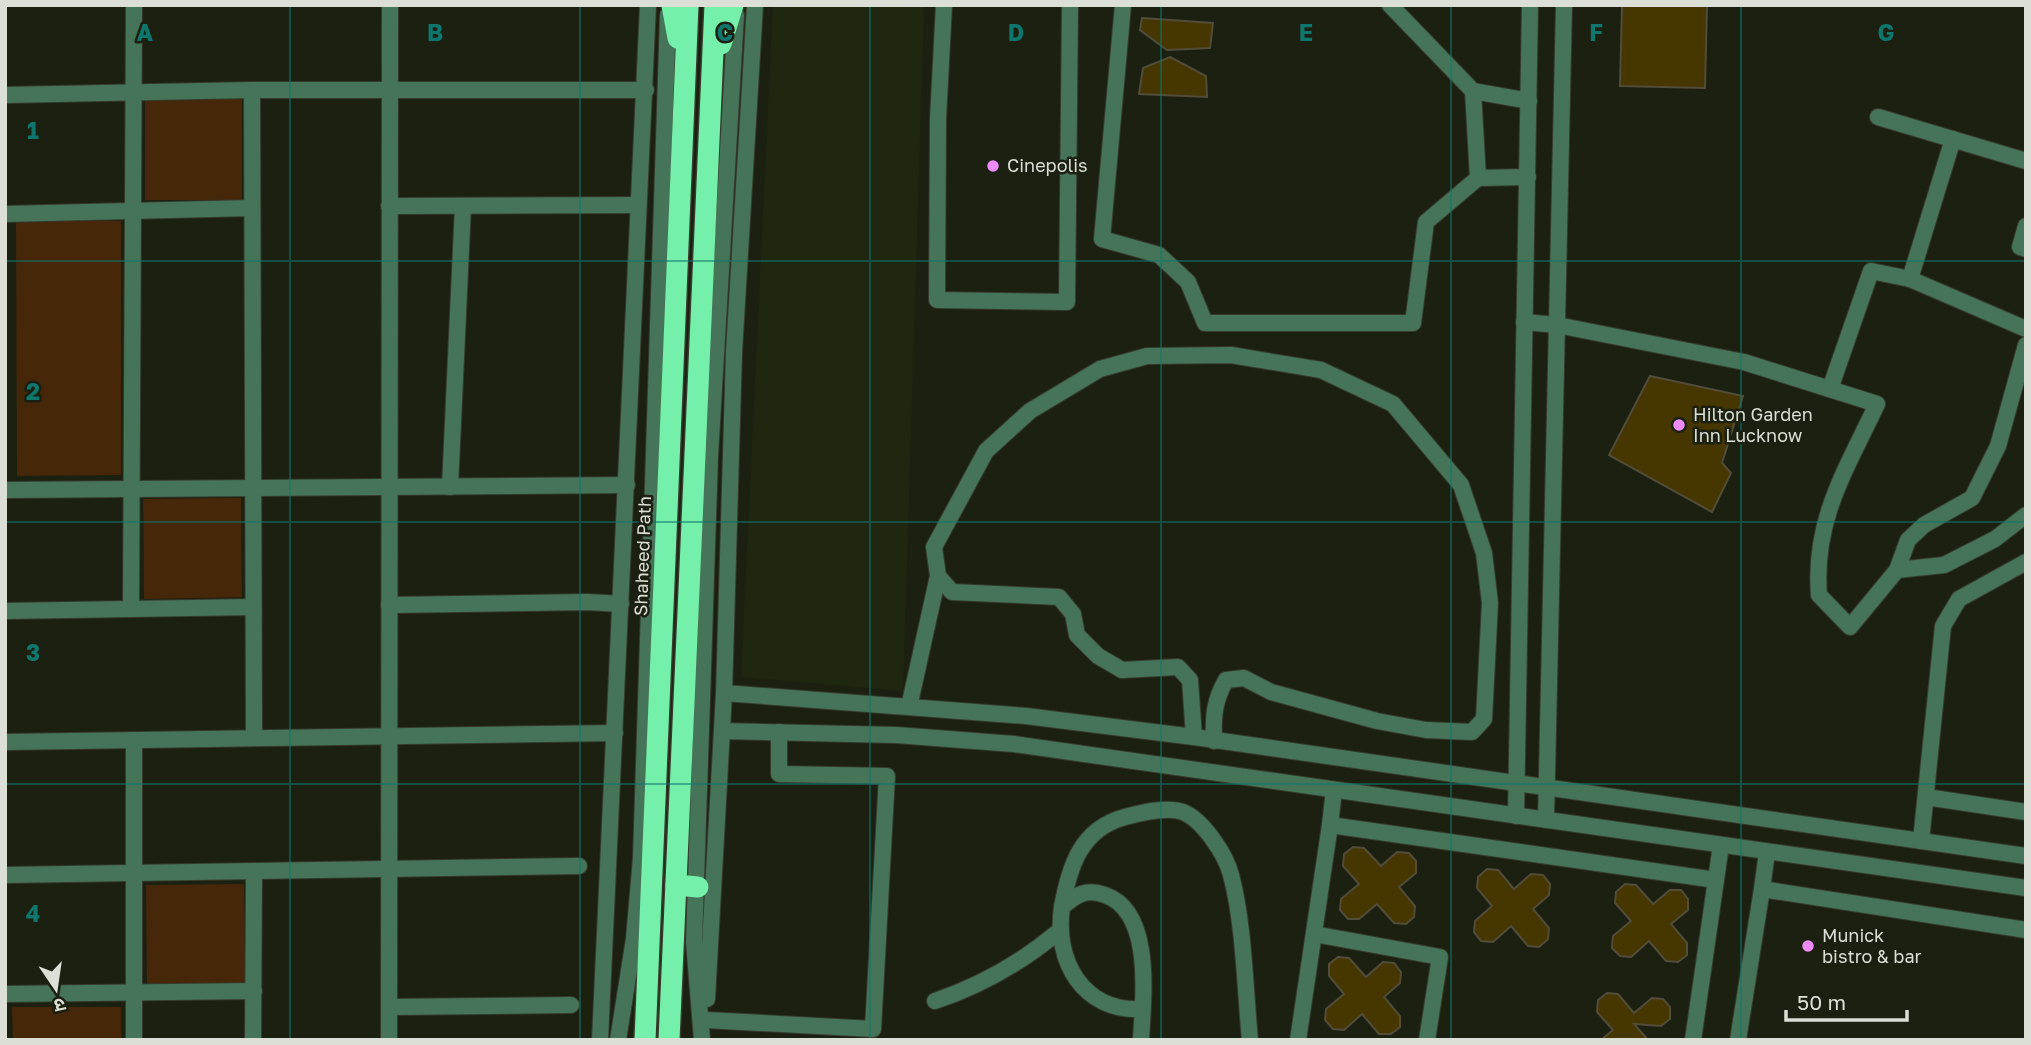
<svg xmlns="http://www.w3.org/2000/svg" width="2031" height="1045" viewBox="0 0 2031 1045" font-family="'Golos Text','Noto Sans Devanagari',sans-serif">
	<rect width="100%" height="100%" fill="#1b2010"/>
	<path fill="#1f2710" d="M773 5H924L903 691 741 677Z"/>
	<g fill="#46270a">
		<rect x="145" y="99" width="97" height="101"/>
		<path d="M16 221H121V475L17 476Z"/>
		<path d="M241 498 242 597 144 599 143 499Z"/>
		<path d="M244 884 245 983 147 985 146 885Z"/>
		<path d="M12 1007H121V1040H13Z"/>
	</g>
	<g fill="#463600" stroke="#524c3a" stroke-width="2">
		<path d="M1622 5H1707L1705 88 1620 86Z"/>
		<path d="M1142 18 1213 23 1210 48 1167 50 1140 30Z"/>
		<path d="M1170 57 1206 76 1207 97 1139 94 1143 68Z"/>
		<path d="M1650 376 1743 396 1722 463 1731 473 1712 512 1609 455Z"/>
		<path d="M1353 847 1364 848 1381 866 1397 852 1409 853 1416 861V873L1399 887 1415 906 1414 917 1406 924 1394 923 1377 904 1359 919H1348L1340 910 1341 899 1359 884 1343 866 1344 854Z"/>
		<path d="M1487 869 1498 870 1514 889 1531 874 1543 875 1550 884 1549 895 1533 909 1549 928 1548 939 1539 947 1528 946 1511 926 1493 942 1481 941 1474 932 1475 921 1492 906 1477 888 1478 877Z"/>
		<path d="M1625 884 1636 885 1653 904 1670 890H1681L1688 899V910L1671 924 1687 943V955L1678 962 1666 961 1649 941 1631 957 1620 956 1612 948 1613 936 1631 921 1615 903 1616 892Z"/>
		<path d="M1338 957 1349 958 1366 977 1383 962 1394 963 1401 972 1400 983 1384 997 1400 1016V1027L1391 1034H1379L1362 1014 1344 1030 1333 1029 1325 1020 1326 1009 1344 994 1329 976V964Z"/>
		<path d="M1607 993 1618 994 1634 1013 1652 998 1663 999 1670 1007V1019L1661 1026 1634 1024 1648 1040H1601L1613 1030 1597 1012 1598 1000Z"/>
	</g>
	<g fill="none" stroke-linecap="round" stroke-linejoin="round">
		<g stroke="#363b2c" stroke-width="18">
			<g id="minor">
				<path d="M944 5 938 119 937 300 1067 302 1070 5"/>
				<path d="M1123 5 1102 239 1159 255 1188 282 1205 323H1413L1426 222 1478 178 1528 177"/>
				<path d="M1390 5 1473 91 1478 178"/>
				<path d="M252 90 254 738"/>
				<path d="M1473 91 1529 101"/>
				<path d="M5 95 252 90H646"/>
				<path d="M1878 117 2026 161"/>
				<path d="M389 206 638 205"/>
				<path d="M5 214 252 208"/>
				<path d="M2026 226 2020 247 2026 249"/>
				<path d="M1910 279 2026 329"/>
				<path d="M1524 322 1557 325 1744 362 1877 404C1846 470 1813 520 1819 595L1850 627 1897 570 1944 565 1995 539 2026 515"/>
				<path d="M1830 389 1871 271 1910 279 1953 139"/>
				<path d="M450 487 463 206"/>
				<path d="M5 490 627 485"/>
				<path d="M1897 570 1908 540 1924 525 1972 498 1998 446 2026 345"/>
				<path d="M389 605 588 602 621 604"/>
				<path d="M131 609 134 5"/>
				<path d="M5 611 253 607"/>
				<path d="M724 693 1026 716 1194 737 2026 856"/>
				<path d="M909 707 938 576"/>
				<path d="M722 731 896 735 1014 744 2026 888"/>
				<path d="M1194 737 1190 680 1178 667 1122 670 1098 656 1077 635 1073 614 1059 597 952 592 938 576 934 547 986 451 1030 411 1100 369 1147 356 1231 355 1321 370 1393 404 1461 485 1484 553 1490 603 1484 719 1472 732 1426 730 1377 721 1271 692 1244 678 1226 680C1214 701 1213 717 1214 741"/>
				<path d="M5 742 615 733"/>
				<path d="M1926 797 2026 812"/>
				<path d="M1516 816 1530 5"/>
				<path d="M1546 820 1564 5"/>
				<path d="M1330 825 1334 790"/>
				<path d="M1921 841 1943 626 1959 599 2026 562"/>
				<path d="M5 875 579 866"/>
				<path d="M1762 889 1767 852"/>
				<path d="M1062 907C1069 868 1080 829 1125 817 1140 813 1167 806 1183 812 1203 820 1226 855 1231 875 1244 923 1245 989 1250 1040"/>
				<path d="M1314 934 1440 957 1427 1040"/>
				<path d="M5 994 254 991"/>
				<path d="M707 999 724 693 734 352 755 5"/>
				<path d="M935 1001C980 986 1022 962 1058 932"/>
				<path d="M389 1007 571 1005"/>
				<path d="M706 1020 873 1029 887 776 779 774V732"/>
				<path d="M134 1040V740"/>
				<path d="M253 1040 254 871"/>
				<path d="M389 1040 390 5"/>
				<path d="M600 1040 648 5"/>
				<path d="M618 1040 634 939 641 858 668 15"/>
				<path d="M702 1040 694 942 710 456 736 15"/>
				<path d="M1141 1040C1143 999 1154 912 1105 895 1086 888 1076 895 1062 907 1054 961 1083 1012 1142 1009"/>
				<path d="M1298 1040 1330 825 1716 880"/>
				<path d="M1693 1040 1721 845"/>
				<path d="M1738 1040 1762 889 2026 930"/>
			</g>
		</g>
		<g stroke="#363b2c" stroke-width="24">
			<g id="highway">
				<path d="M672 5 678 38"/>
				<path d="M721 44 733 5"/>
				<path d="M676 885 698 887"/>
				<path d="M645 1040 688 5"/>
				<path d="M669 1040 715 5"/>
			</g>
		</g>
		<use href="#minor" stroke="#467458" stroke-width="16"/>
		<use href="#highway" stroke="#74f0aa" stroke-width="21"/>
	</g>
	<path fill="none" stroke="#0f766e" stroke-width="2" stroke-opacity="0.55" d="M290 5V1040M580 5V1040M870 5V1040M1161 5V1040M1451 5V1040M1741 5V1040M5 261H2026M5 522H2026M5 784H2026"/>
	<g fill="#ed8cf9" stroke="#1b2010" stroke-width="2.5">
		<circle cx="993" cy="166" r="7"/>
		<circle cx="1679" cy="425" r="7"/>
		<circle cx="1808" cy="946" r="7"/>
	</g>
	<g text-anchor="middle" stroke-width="5" stroke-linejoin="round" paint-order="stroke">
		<g font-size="18" fill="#dbdfd5" stroke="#1b2010" text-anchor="start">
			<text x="1007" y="172">Cinepolis</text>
			<text x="1693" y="421">Hilton Garden<tspan x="1693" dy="21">Inn Lucknow</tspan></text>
			<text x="1822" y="942">Munick<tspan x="1822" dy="21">bistro &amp; bar</tspan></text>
		</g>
		<g font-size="18" fill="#dbdfd5" stroke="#1b2010">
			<text transform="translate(643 556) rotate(-88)" y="6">Shaheed Path</text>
		</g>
	</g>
	<g font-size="23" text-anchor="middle" font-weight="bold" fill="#0f766e" stroke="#1b2010" stroke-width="5" stroke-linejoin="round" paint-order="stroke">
		<text x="145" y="41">A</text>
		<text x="435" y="41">B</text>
		<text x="725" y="41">C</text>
		<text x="1016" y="41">D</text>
		<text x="1306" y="41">E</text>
		<text x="1596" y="41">F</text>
		<text x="1886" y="41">G</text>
		<text x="33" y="139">1</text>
		<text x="33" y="400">2</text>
		<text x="33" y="661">3</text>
		<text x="33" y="922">4</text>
	</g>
	<rect width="2031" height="1045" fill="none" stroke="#dbdfd5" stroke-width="14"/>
	<g transform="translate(56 989) rotate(167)" stroke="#1b2010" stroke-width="5" paint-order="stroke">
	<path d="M0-5L12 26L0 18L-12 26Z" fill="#dbdfd5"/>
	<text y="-10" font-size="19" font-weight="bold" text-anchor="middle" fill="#dbdfd5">उ</text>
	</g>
	<path d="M1786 1010v10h121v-10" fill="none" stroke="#dbdfd5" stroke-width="3.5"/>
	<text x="1797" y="1010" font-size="21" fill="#dbdfd5" stroke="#1b2010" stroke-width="5" paint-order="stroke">50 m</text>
</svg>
